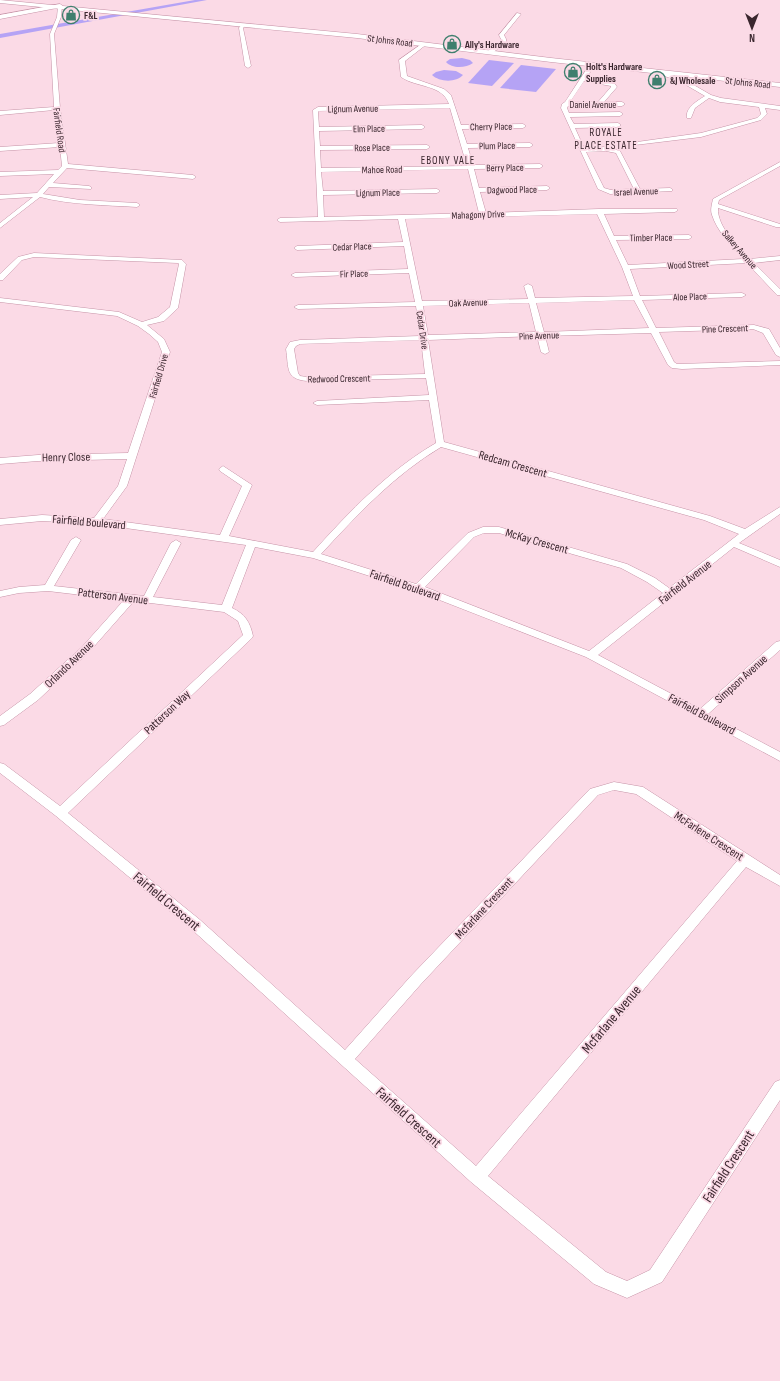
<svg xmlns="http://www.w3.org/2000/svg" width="780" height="1381" viewBox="0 0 780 1381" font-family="'Sofia Sans Condensed',sans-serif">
	<rect width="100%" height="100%" fill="#fbdae6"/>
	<g fill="#b5a3f5">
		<path d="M462 58 470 60 473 63C466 68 452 69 446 62L450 59Z"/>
		<path d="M489 60 514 63 492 86 468 83Z"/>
		<path d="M521 65 556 69 536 92 500 88Z"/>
		<path d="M444 70 456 71 463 75C456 83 439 82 432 75L436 72Z"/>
	</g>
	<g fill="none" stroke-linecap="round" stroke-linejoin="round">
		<path fill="#b5a3f5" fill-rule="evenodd" d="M195 0H207L0 38V34Z"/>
		<g stroke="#c693a7" stroke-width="1">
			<g id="minor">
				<path d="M60 5 62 6 61 17 54 34 60 108 68 164 193 175 196 177 193 179 67 168 53 183 89 186 91 187V189L49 187 43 194 80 200 137 203 140 205 137 207C105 205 71 205 40 197L0 228V223L33 197 0 199V195L37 193 54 174 0 176V172L58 170 62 166 60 147 0 151V147L59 143 54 110 0 115V111L54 107 50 34 57 17 58 6Z"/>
				<path d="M517 13 521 14 504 35 506 39V43L492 53H488V51L502 41 499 35Z"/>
				<path d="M242 24 246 25 243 28 251 66 248 68 245 66 239 28Z"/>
				<path d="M423 43 427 44 405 61 407 76 444 89 451 95 461 125 523 124 526 126 523 128 462 129 467 144 530 143 533 145 530 147 468 148 473 165 540 164 543 166 540 168 474 169 479 188 547 186 550 188 547 190 480 192 486 213 599 209H677L678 210 675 212 604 214 614 236 689 235 692 237 689 239 616 240 628 265 743 259C732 247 717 231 712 215 710 210 712 204 713 199L780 162V166L719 200 718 204 780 224V227H776L718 208C717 227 738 246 750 259L780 256V260L754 263 780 289V295H777L747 263 630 269 640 296 742 293 746 295 742 297 642 300 656 328 754 325 769 329 780 348V357L776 355 763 333 753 329 659 332 674 362 677 364 780 361V365L682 369 672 368 668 365 651 333 545 336 549 352 545 354 541 352 537 336 428 340 444 442 710 516 745 529 780 507V514L739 543 780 560V567L734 547 598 655 700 709 776 642 780 641V650L708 714 780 752V761L586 657 414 590 313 558 255 547 232 608C245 614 250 622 253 636L252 638 68 813 199 919 345 1050 411 976 590 789 614 782 643 787 780 875V886L746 867 488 1176 606 1272 627 1281 650 1270 775 1082 780 1080V1100L662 1282 627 1298 594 1284 471 1182 189 927 56 816 0 773V763L4 764 60 806 243 635 238 621 224 612 134 601 90 651 38 700 4 725 0 726V716L30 694 82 647 124 600 48 591 19 593 0 597V591L19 587 45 585 71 540 76 537 81 540 54 586 144 596 171 543 176 540 181 543 153 597 222 605 246 545 97 524 42 521 0 525V519L42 515 94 518 118 486 127 459 38 461 0 464V458L38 455 128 453 162 352 158 342 149 334 138 326 117 316 0 302V298L119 312 142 322 158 317 170 307 179 264 178 263 34 257 22 260 3 280H0V274L18 257 34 253 182 260 186 264 178 308 164 321 147 325 164 339 170 352 127 486 103 519 220 535 242 486 220 471 219 469 223 466 252 485 229 536 313 552C350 511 388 471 436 443L429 400 317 405 313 403 317 401 429 395 426 378 307 381C285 379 289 368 286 349L290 342 300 340 420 336 416 306 298 309 294 307 298 305 415 302 409 273 295 277 291 275 295 273 408 269 404 246 297 250 294 248 297 246 403 242 398 219 280 222 277 220 280 218 318 217 313 110 318 107 449 104C442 84 417 88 401 77L399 60ZM450 108 467 166 321 168 320 150 427 149 430 147 427 145 320 146 319 131 422 129 425 127 422 125 319 127 318 112 319 111ZM468 169 479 213 324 217 323 195 437 193 440 191 437 189 323 191 321 172ZM597 214 622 267 633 296 535 298 532 286 528 284 524 286 528 299 422 301 405 219ZM634 300 649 328 544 332 536 303ZM529 303 536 332 428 335 423 306ZM421 340 425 374 307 377 300 376 298 373 294 349 296 346 300 344ZM441 447 704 520 739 534 669 588 655 578 627 564 499 527H483L468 533 416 584 321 554C358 514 394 475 441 447ZM484 533H499L621 568 647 582 663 593 589 651 425 587 474 537ZM614 790 636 794 737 861 476 1166 355 1059 421 984 598 795Z"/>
				<path d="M590 64 595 65 586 78 615 84 617 87 604 102H622L625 104 622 106H568L567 108 569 113 620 112 623 114 620 116 570 117 574 124 618 123 621 125 618 127 575 128 584 148 606 147 620 151 640 189 670 188 672 189V191L610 194 598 189 561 108 562 104 565 102ZM584 81 611 86V87L598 102H570ZM606 151 616 153 634 189 611 190 604 188 586 152Z"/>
				<path d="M658 70 685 80 711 95 721 98 780 106V110L765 108 767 114 761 120 701 137 635 145 634 144 637 142 701 133 757 118 761 114 759 107 720 102 709 98 695 108 691 118H687C685 108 697 101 705 96L681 82 656 73 655 72Z"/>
			</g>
		</g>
		<g stroke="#c693a7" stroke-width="1">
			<path id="tertiary" d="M60 4 63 6 62 7 0 19V15Z"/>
		</g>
		<g stroke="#c693a7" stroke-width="1">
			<path id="secondary" d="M0 0 357 34 551 58 780 83V87L551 62 357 38 0 3Z"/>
		</g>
		<use href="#minor" fill="#fff" fill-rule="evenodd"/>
		<use href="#tertiary" fill="#fff" fill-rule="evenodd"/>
		<use href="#secondary" fill="#fff" fill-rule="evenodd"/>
	</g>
	<defs>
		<g id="shop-ring" transform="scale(0.9)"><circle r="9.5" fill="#fbdae6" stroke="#3f7f6e" stroke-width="1.5"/><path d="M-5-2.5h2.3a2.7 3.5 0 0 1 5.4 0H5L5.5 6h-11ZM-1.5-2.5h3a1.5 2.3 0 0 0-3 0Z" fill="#3f7f6e"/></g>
	</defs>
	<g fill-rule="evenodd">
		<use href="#shop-ring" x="71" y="15"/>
		<use href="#shop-ring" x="452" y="44"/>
		<use href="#shop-ring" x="573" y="72"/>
		<use href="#shop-ring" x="657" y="80"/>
	</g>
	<g text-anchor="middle" stroke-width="3.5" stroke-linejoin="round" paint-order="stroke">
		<g font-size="10" font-weight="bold" fill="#3a262e" stroke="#fbdae6" text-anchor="start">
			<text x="84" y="19">F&amp;L</text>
			<text x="465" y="48">Ally's Hardware</text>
			<text x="586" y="70">Holt's Hardware<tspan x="586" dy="12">Supplies</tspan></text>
			<text x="670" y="84">&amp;J Wholesale</text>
		</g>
		<g font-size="10" fill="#3a262e" stroke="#fbdae6">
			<text transform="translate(390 40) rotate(7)" y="4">St Johns Road</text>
			<text transform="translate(748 82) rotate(6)" y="4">St Johns Road</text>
			<text x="593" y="108">Daniel Avenue</text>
			<text transform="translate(353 108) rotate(-1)" y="4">Lignum Avenue</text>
			<text transform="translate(491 126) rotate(-1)" y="4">Cherry Place</text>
			<text transform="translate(369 128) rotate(-1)" y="4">Elm Place</text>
			<text transform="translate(60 130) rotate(82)" y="4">Fairfield Road</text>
			<text transform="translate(497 145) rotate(-1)" y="4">Plum Place</text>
			<text transform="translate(372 147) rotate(-1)" y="4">Rose Place</text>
			<text transform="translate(505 167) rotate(-1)" y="4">Berry Place</text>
			<text transform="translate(382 169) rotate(-1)" y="4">Mahoe Road</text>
			<text transform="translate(512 189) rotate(-1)" y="4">Dagwood Place</text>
			<text transform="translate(636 191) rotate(-2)" y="4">Israel Avenue</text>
			<text transform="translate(378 192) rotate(-1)" y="4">Lignum Place</text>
			<text transform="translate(478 214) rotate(-2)" y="4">Mahagony Drive</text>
			<text transform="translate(651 237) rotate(-1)" y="4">Timber Place</text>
			<text transform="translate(352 246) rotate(-2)" y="4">Cedar Place</text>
			<text transform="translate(740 249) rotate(49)" y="4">Salkey Avenue</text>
			<text transform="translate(688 264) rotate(-3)" y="4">Wood Street</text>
			<text transform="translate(354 273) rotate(-2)" y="4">Fir Place</text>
			<text transform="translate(690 296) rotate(-2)" y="4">Aloe Place</text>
			<text transform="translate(468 302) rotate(-2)" y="4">Oak Avenue</text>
			<text transform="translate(725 328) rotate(-2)" y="4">Pine Crescent</text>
			<text transform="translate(423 330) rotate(82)" y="4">Cedar Drive</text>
			<text transform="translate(539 335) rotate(-2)" y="4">Pine Avenue</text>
			<text transform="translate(158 376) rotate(-74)" y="4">Fairfield Drive</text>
			<text transform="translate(339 378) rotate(-1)" y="4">Redwood Crescent</text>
		</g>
		<g font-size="11" letter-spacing="1" fill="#3a262e" stroke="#fbdae6">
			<text x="606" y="136">ROYALE<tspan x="606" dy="13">PLACE ESTATE</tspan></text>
			<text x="448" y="164">EBONY VALE</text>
		</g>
		<g font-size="12" fill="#3a262e" stroke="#fbdae6">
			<text transform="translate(66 457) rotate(-1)" y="4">Henry Close</text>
			<text transform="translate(513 464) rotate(16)" y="4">Redcam Crescent</text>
			<text transform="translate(89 522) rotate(5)" y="4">Fairfield Boulevard</text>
			<text transform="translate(537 541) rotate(16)" y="4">McKay Crescent</text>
			<text transform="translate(685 582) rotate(-38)" y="4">Fairfield Avenue</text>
			<text transform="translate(405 585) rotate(19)" y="4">Fairfield Boulevard</text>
			<text transform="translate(113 596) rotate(7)" y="4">Patterson Avenue</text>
			<text transform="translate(69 664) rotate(-44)" y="4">Orlando Avenue</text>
			<text transform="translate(741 679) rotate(-42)" y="4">Simpson Avenue</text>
			<text transform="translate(167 712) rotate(-43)" y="4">Patterson Way</text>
			<text transform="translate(702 714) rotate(28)" y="4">Fairfield Boulevard</text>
			<text transform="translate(709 836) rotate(33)" y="4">McFarlene Crescent</text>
			<text transform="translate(484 908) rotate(-47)" y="4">Mcfarlane Crescent</text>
		</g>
		<g font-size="14" fill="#3a262e" stroke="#fbdae6">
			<text transform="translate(167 901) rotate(40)" y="5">Fairfield Crescent</text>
			<text transform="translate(611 1019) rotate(-50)" y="5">Mcfarlane Avenue</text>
			<text transform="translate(409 1117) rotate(42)" y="5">Fairfield Crescent</text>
			<text transform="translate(728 1166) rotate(-57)" y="5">Fairfield Crescent</text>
		</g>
	</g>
	<g transform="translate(752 28) rotate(180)" stroke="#fbdae6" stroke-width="3" paint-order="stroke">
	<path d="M0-3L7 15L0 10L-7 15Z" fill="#3a262e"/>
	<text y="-6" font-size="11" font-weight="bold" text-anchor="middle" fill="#3a262e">N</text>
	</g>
</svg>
